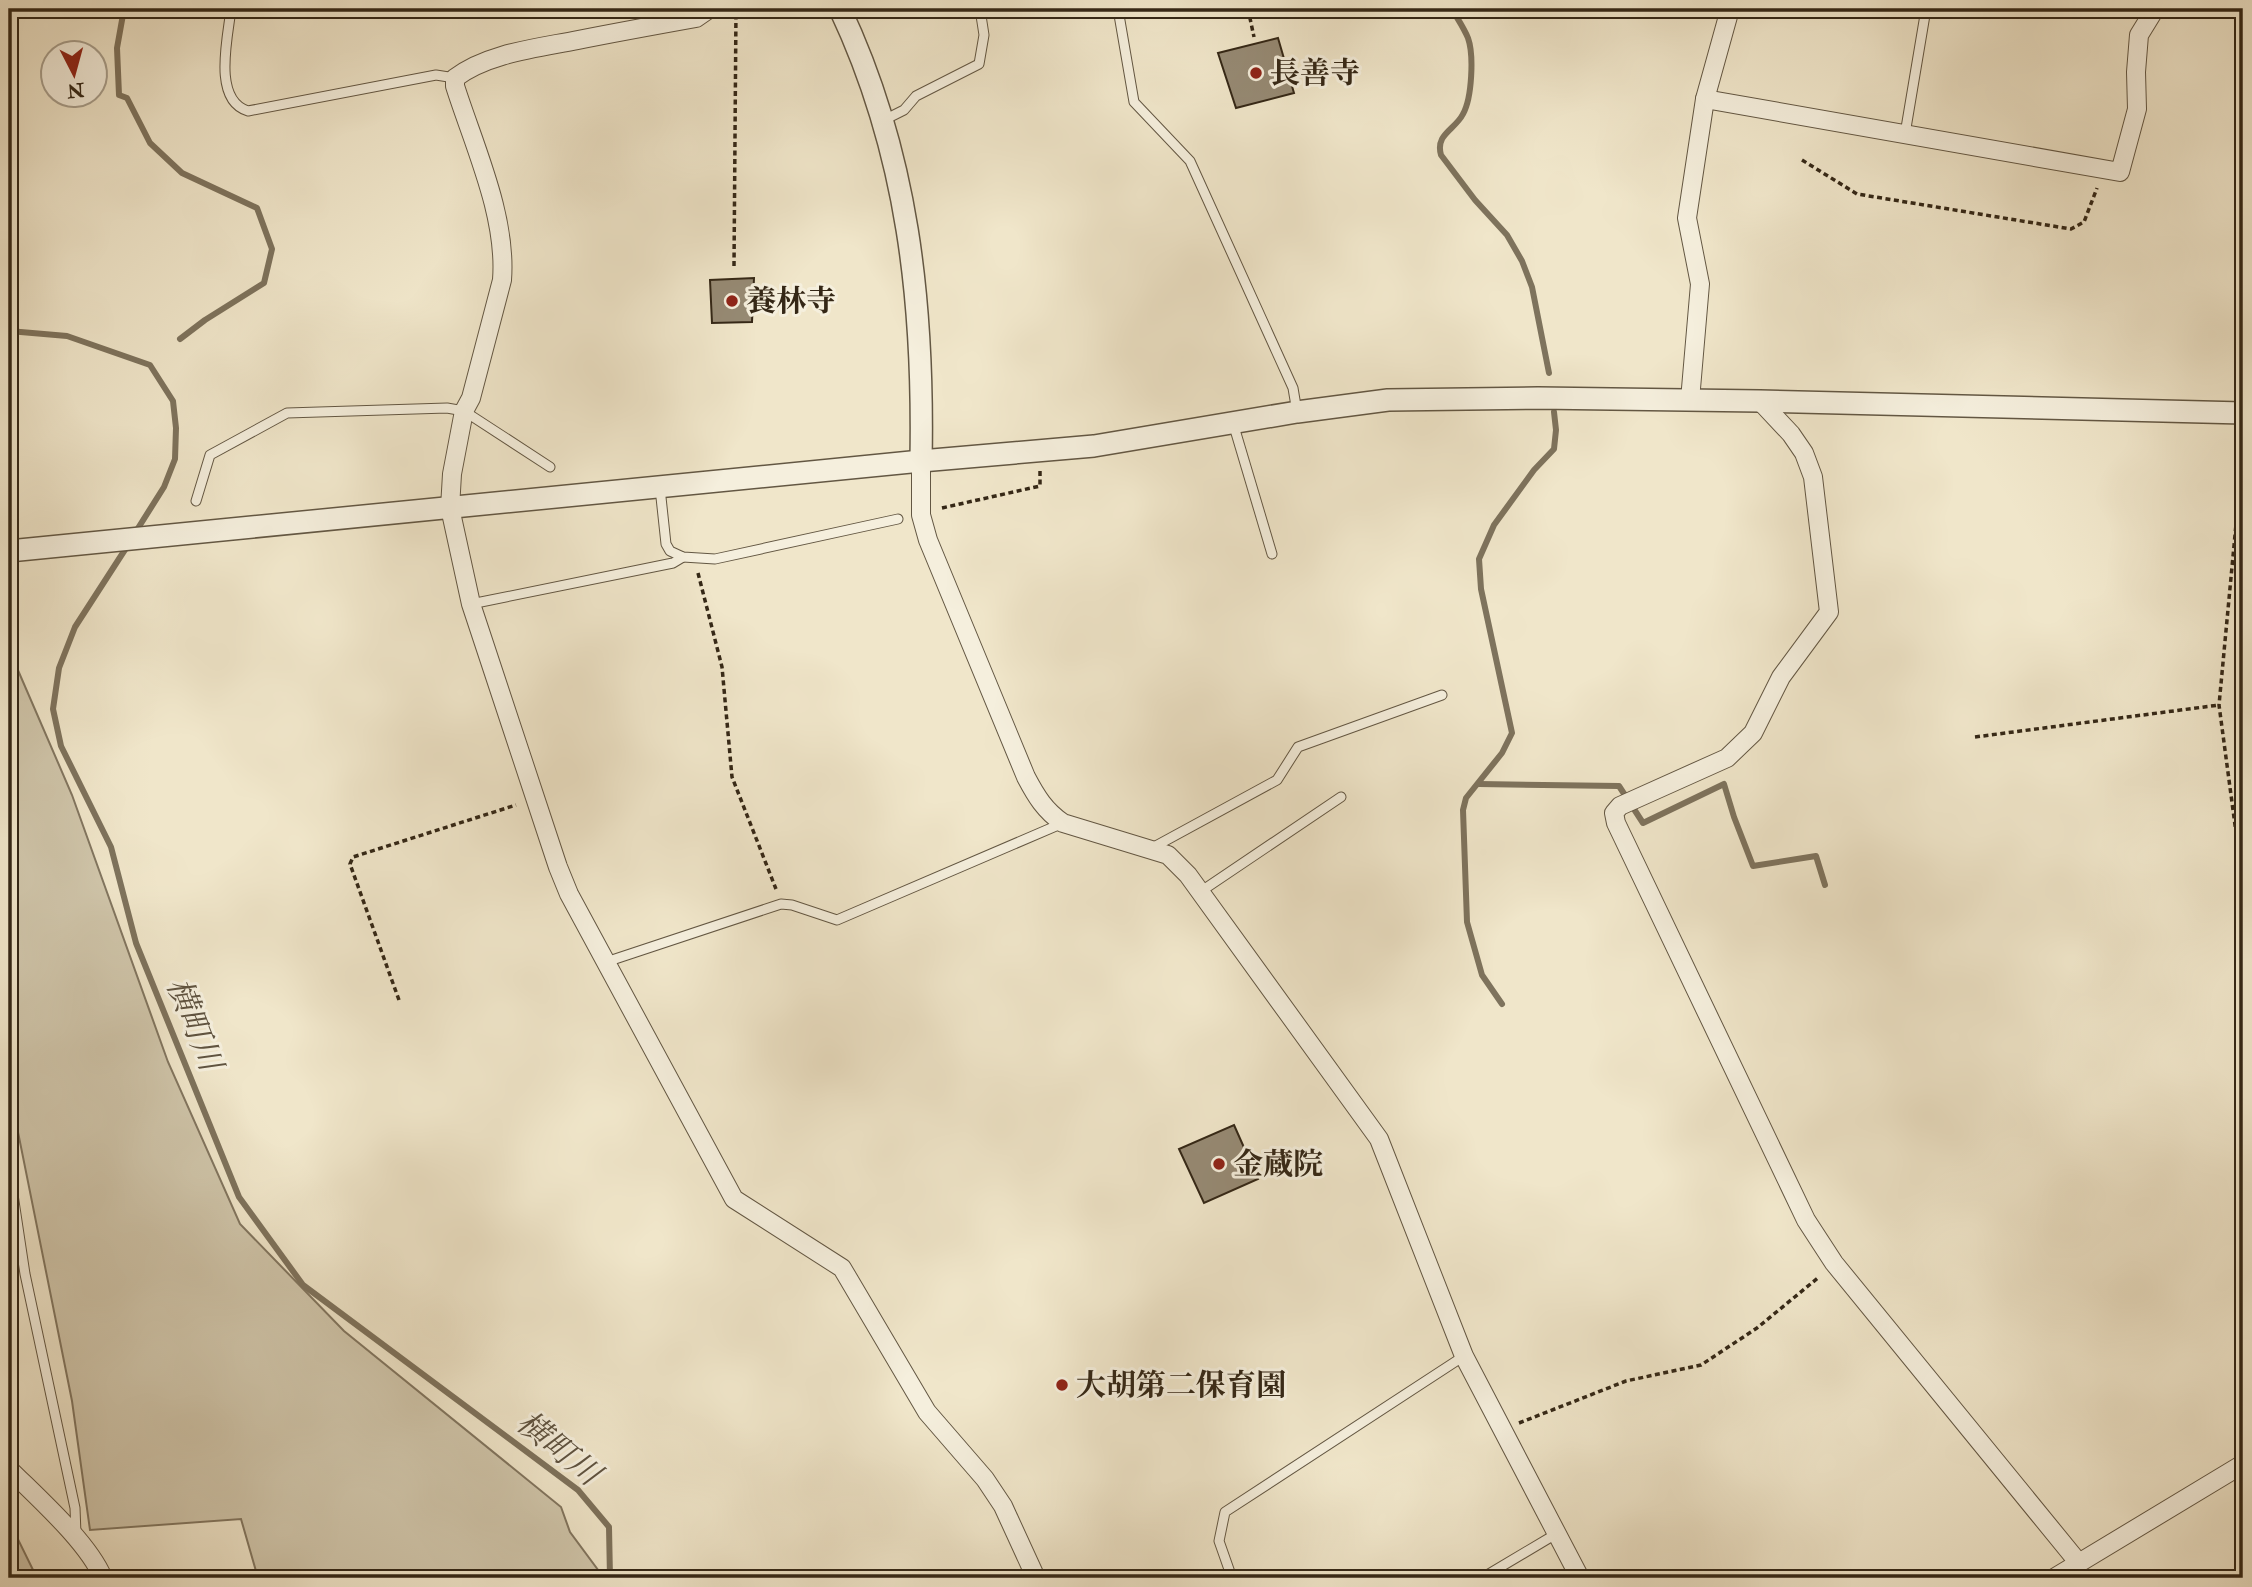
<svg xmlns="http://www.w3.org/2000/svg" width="2252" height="1587" viewBox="0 0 2252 1587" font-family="'IM FELL Double Pica','Noto Serif JP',serif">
	<rect width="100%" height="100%" fill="#f0e6ca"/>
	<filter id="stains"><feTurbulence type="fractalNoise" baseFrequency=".00286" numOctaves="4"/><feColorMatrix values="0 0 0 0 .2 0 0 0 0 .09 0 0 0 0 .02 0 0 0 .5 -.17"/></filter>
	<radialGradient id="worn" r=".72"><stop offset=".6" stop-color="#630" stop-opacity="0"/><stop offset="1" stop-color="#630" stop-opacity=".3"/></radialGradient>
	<g fill="#d0c6ab" stroke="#827660" stroke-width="2">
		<path d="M14 661 72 795 168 1062 240 1224 344 1331 561 1507 570 1532 604 1578H258L241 1519 90 1530 72 1401 18 1132 9 1135V662Z"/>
		<path d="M9 1521 37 1578H9Z"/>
	</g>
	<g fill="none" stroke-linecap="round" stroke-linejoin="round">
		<g stroke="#7e735d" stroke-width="6">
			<path d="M124 9 117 48 119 95 127 98 150 143 182 173 257 208 272 249 264 283 205 320 180 339"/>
			<path d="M1452 9C1457 18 1464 28 1468 38 1474 55 1472 98 1463 114 1455 130 1435 134 1441 155L1475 200 1507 235 1522 261 1532 287 1549 373"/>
			<path d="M9 331 67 336 150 365 173 401 176 428 175 459 164 487 135 533"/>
			<path d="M128 545 75 627 59 668 53 709 61 746 111 847 136 943 239 1197 303 1285 578 1490 609 1527 610 1578"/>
			<path d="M1479 784 1619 786 1643 823 1724 784 1734 817 1753 866 1816 856 1825 885"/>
			<path d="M1502 1004 1482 975 1467 922 1463 810 1466 798 1502 753 1512 733 1481 589 1479 559 1494 525 1534 470 1554 449 1556 430 1554 412"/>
		</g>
	</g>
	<g fill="#968a74" stroke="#342716" stroke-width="2">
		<path d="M1278 38 1294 93 1236 108 1218 53Z"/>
		<path d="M754 278 752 322 712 323 710 280Z"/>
		<path d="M1234 1125 1258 1179 1204 1203 1179 1149Z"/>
	</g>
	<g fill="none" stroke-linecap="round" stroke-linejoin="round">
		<g stroke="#635743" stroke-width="11">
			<g id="service">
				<path d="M231 9C228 37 212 100 248 111L436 75 455 78"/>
				<path d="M1118 9 1134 102 1190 161 1293 388 1297 412"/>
				<path d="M884 120 904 110 916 96 979 64 984 35 980 9"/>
				<path d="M1905 134 1926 9"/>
				<path d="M1233 423 1272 554"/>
				<path d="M660 488 666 544 670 551 683 557 715 559 898 519"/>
				<path d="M196 501 210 455 287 413 447 408 464 411 550 467"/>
				<path d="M471 604 673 563 683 557"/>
				<path d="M1152 848 1277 780 1298 747 1442 695"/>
				<path d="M1200 892 1341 797"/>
				<path d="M606 962 781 904 792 905 837 920 1063 823"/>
				<path d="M9 1168 25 1274 75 1508 76 1534"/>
				<path d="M1232 1578 1219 1541 1225 1512 1464 1356"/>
				<path d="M1482 1578 1556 1534"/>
			</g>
		</g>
		<g stroke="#635743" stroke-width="20">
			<g id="minor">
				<path d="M709 9 696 18C657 25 618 32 578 40 538 48 488 53 455 78V86C474 146 507 216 502 280L471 398 464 411 452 474 450 508 471 604 558 867 569 894 734 1199 842 1268 927 1412 985 1479 1003 1506 1036 1578"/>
				<path d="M1705 99 2120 172 2137 109 2136 72 2139 35 2155 9"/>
				<path d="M1690 400 1700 284 1687 218 1705 99 1730 9"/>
				<path d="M1760 401 1791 434 1804 453 1813 477 1829 612 1781 677 1753 733 1727 758 1620 806 1614 813 1616 823 1806 1220 1834 1263 2078 1562"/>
				<path d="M921 461V515L928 540 1026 777C1036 796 1045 811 1063 823L1168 855 1188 875 1379 1139 1464 1356 1580 1578"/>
				<path d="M9 1469C37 1497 88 1542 103 1578"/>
				<path d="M2054 1578 2243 1464"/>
			</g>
		</g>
		<g stroke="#635743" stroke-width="24">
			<g id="tertiary">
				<path d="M840 9C908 153 924 303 921 461"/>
				<path d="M9 551 921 461 1094 446 1297 412 1388 400 1538 398 1760 401 2243 413"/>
			</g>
		</g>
		<g stroke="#342716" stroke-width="3.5" stroke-dasharray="5 3.5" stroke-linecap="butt">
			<path d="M1248 9 1254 37"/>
			<path d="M1802 160 1857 194 2071 229 2084 222 2097 188"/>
			<path d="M734 266 736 9"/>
			<path d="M2243 450 2219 705 2243 885"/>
			<path d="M942 508 1040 486V470"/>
			<path d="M698 573 722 667 732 777 776 889"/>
			<path d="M1975 737 2219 705"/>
			<path d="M399 1000 350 864 353 857 516 805"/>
			<path d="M1519 1423 1626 1381 1701 1365 1757 1328 1819 1277"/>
		</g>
		<use href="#service" stroke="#f5efdd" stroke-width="9"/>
		<use href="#minor" stroke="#f5efdd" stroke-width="18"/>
		<use href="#tertiary" stroke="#f5efdd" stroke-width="21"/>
	</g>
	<g fill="#8f2418" stroke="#f5efdd" stroke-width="2.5">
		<circle cx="1256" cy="73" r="7"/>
		<circle cx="732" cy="301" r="7"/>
		<circle cx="1219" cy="1164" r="7"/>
		<circle cx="1062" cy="1385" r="7"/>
	</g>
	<g text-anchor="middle" stroke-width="6" stroke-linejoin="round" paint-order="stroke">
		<g font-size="30" font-weight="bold" fill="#342716" stroke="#f5efdd" text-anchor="start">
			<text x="1270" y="83">長善寺</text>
			<text x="746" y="311">養林寺</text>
			<text x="1233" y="1174">金蔵院</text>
			<text x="1076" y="1395">大胡第二保育園</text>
		</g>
		<g font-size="32" font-style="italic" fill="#5f5340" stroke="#f5efdd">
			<text transform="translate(195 1024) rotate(68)" y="11">横町川</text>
			<text transform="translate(559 1448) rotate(39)" y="11">横町川</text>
		</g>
	</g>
	<rect width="2252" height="1587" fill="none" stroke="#f0e6ca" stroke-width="35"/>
	<rect x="10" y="10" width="2231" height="1566" fill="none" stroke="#342716" stroke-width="3.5"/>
	<rect x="18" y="18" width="2217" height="1552" fill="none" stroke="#342716" stroke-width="2"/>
	<g transform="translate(74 74) rotate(174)"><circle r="33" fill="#f5efdd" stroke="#a89f8d" stroke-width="2"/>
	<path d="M0-5L12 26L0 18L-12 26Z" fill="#8f2418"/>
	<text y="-10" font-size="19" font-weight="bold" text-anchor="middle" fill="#342716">N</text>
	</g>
	<rect width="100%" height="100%" filter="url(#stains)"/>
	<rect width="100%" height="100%" fill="url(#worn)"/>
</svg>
